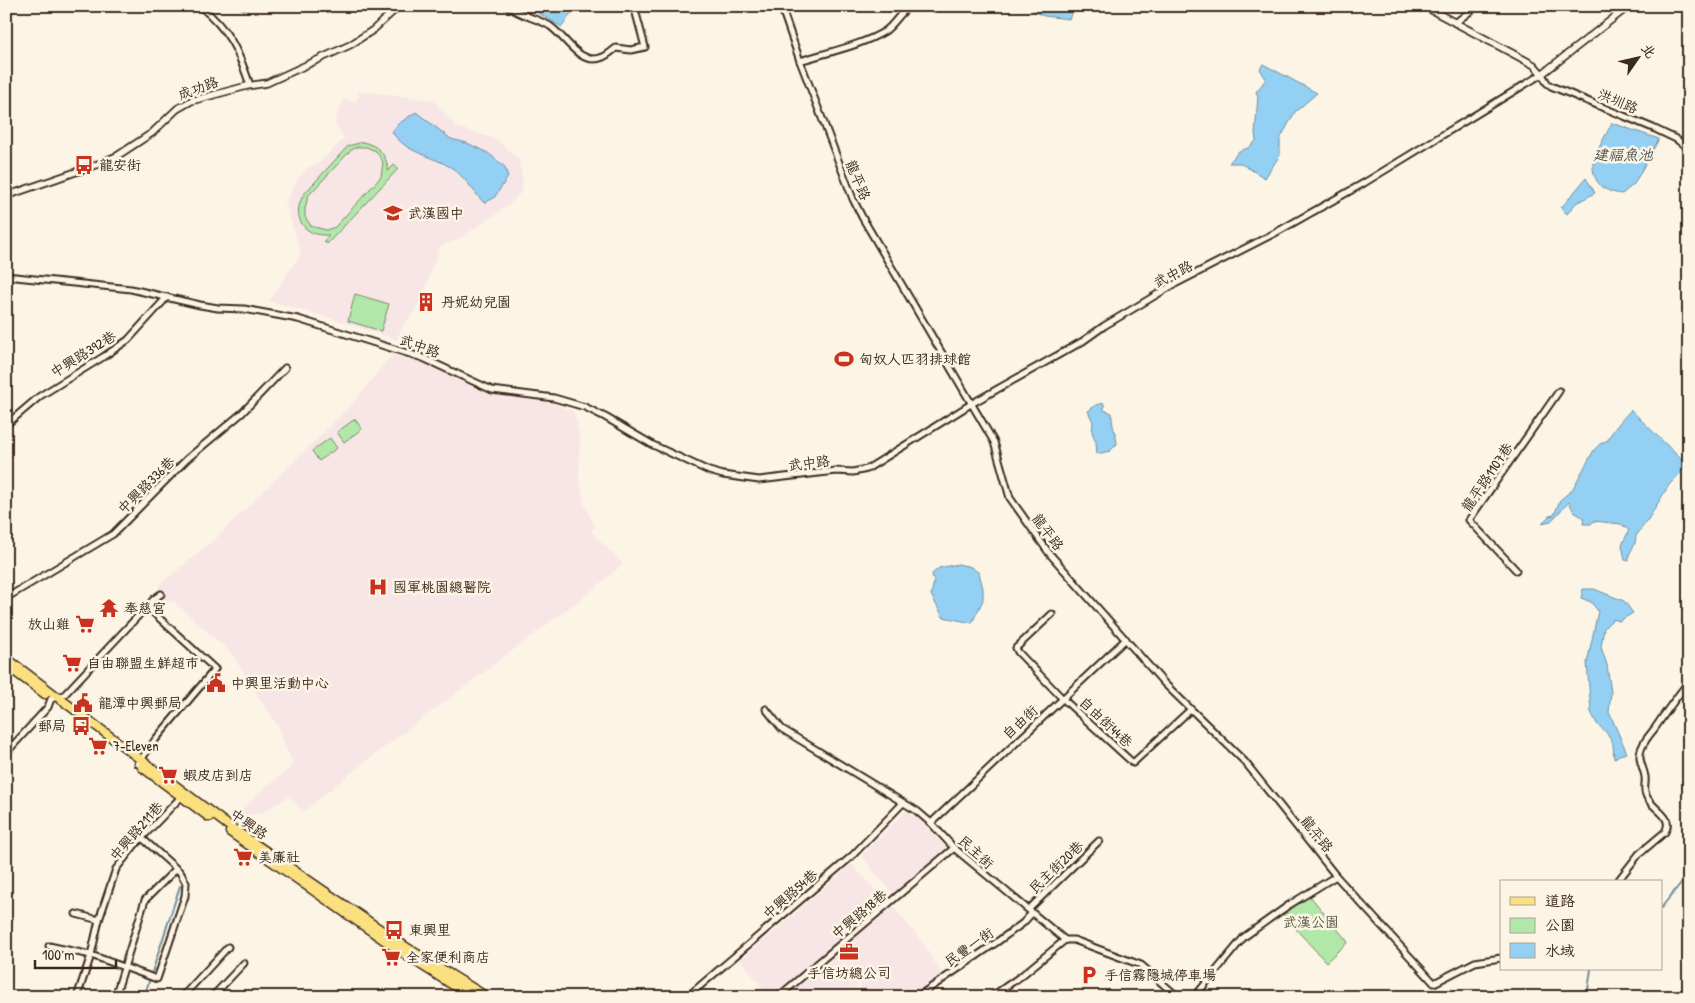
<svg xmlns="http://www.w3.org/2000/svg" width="1695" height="1003" viewBox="0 0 1695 1003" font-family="'Patrick Hand','LXGW WenKai TC',sans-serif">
	<rect width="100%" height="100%" fill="#fcf5e5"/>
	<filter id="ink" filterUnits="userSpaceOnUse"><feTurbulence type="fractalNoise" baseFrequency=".02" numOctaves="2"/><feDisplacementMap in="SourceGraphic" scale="10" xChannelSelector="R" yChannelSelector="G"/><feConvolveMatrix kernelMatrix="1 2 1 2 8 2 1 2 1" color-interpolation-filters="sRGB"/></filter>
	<g filter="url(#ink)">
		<g fill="#f8e6e7">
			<path d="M358 91 435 100 436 103 456 127 496 139 519 159 523 181 522 191 509 205 461 238 440 247 419 305 402 327 397 340 333 319 269 301 301 253 285 203 297 180 307 168 319 163 344 138 334 123 336 117 344 98 354 102 360 95 357 92Z"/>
			<path d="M392 354 421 362 458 378 476 389 495 395 525 398 555 404 574 412 580 436 579 477 584 503 595 527 591 532 623 564 594 589 361 765 303 812 289 796 262 813 229 821 267 786 294 765 280 736 282 733 231 653 173 601 153 606 164 598 158 589 160 584 215 539 353 403Z"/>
			<path d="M907 810 924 823 946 848 894 895 861 856Z"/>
			<path d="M852 864 885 901 775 996 769 997 741 960Z"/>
			<path d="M893 906 921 940 943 975 913 997H844L862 985 836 953Z"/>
			<path d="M835 954 859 985 840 997H785Z"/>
		</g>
		<g fill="#b1e8aa" stroke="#768964" fill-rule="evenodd">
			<path d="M363 142C379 146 387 155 388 171L394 165 398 169 327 244 324 241 329 235C304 237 290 217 304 194L348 146ZM357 147H366L376 151 383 162 381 177 335 227 326 230 311 226 305 217V209L308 196 351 150Z"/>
			<path d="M355 294 389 304 381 331 348 321Z"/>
			<path d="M355 419 362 429 344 442 337 432Z"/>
			<path d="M330 438 337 448 319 461 312 451Z"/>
			<path d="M1310 896 1348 942 1326 962 1283 915Z"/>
		</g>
		<g fill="#94d0f4" stroke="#708e9e">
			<path d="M576 6 562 27 528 7V6Z"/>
			<path d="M1033 6H1072L1074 9 1069 19 1044 16 1033 11Z"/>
			<path d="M1263 64 1317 93 1295 112 1280 139V155L1265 178 1240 163H1229L1239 151 1248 148 1256 141 1255 133 1258 96 1256 92 1266 79 1260 69Z"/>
			<path d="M416 112 451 139 467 143 488 153 505 167 508 177 494 198 484 203C474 192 464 176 452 168 431 155 407 154 392 132L398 124Z"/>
			<path d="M1612 123 1659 139 1634 184 1622 194C1604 192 1592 183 1593 163 1594 155 1608 131 1612 123Z"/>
			<path d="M1586 178 1595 193 1576 203 1567 214 1561 208Z"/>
			<path d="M1104 403V410L1112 413C1111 424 1116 433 1117 444L1110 451 1097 454 1096 442 1092 432 1093 422 1088 411 1096 405Z"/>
			<path d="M1631 410 1685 463V468L1669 485 1647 521 1636 536 1635 543 1629 555V561L1625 560 1622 545 1629 530 1621 524 1594 521 1591 524H1583L1584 518 1574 512 1569 502 1551 521 1542 523 1549 516 1554 515 1560 500 1572 490 1594 450 1600 444 1608 440C1609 434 1625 416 1631 410Z"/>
			<path d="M958 564 971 567 979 573 983 588V600L972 623 943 617 931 595 934 582 932 574 939 568Z"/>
			<path d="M1583 589H1594L1624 601 1633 613 1619 621 1613 619 1604 628 1601 647 1607 665 1611 692 1609 712 1627 753 1619 755 1614 759 1613 744 1606 732 1597 724 1591 712 1587 663 1598 611 1591 602 1581 598Z"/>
		</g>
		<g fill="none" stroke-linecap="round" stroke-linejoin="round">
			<g stroke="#708e9e" stroke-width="2">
				<path d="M237 6 245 10 251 6"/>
				<path d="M279 6 281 8 283 6"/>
				<path d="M1661 908 1689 873"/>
				<path d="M144 997 180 886"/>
				<path d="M1587 997 1591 969"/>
			</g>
			<g stroke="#3b2a1e" stroke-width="9">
				<g id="minor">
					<path d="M200 6C229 30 238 50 250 85"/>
					<path d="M508 6C520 16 537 18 550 26 566 37 580 67 603 57 608 55 612 51 616 48L631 50 645 47 634 6"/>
					<path d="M781 6 800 61 853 199 862 217 994 442 1010 498 1049 553 1164 683 1245 762 1336 876 1434 983 1475 962 1501 958"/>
					<path d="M1455 23 1477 6"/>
					<path d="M800 61C825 53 863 45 885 31 895 24 900 12 910 6"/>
					<path d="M6 276 131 289 200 305 218 308 244 309 298 319 423 358 492 390 554 398 585 407 605 417 653 445 709 471 723 475 759 480 836 471 853 472 867 469 971 404 1083 341 1104 326 1173 285 1275 233 1364 183 1542 74 1547 83 1551 86 1653 128 1676 139 1689 149"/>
					<path d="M6 425 40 396 103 357 128 340 167 297"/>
					<path d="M1516 570 1469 520 1559 391"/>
					<path d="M6 598 113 534 187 459 242 413 285 368"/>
					<path d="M1052 614 1016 648 1018 652 1062 698 1133 763 1190 710"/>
					<path d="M766 709 782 729 917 811 931 823 954 848 1065 940H1074L1141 965 1178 997"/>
					<path d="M6 753 48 707 51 699 64 695 154 599 161 594"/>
					<path d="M138 764 155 740 215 669 147 607"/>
					<path d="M931 823 1126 639"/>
					<path d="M1617 882 1639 854 1665 832C1675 815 1651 810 1646 795 1643 789 1646 783 1645 777 1644 769 1639 762 1640 754 1641 744 1649 736 1655 728 1666 712 1676 697 1689 682"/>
					<path d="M1029 909 1099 841"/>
					<path d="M76 914 99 920"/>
					<path d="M49 946 91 955 157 979 185 896 186 883 180 872 142 838"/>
					<path d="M77 997 91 955 99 920 116 869 135 845 181 797"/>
					<path d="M115 997 145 900 176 869"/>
					<path d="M182 997 228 947"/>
					<path d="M212 997 244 963"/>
					<path d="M687 997 852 856 903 803"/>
					<path d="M778 997 954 848"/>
					<path d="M917 997 997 942 1023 923 1032 913"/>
					<path d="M991 997 1021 976 1065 940"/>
					<path d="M1193 997 1196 995 1244 937 1289 905 1336 876"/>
				</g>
			</g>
			<g stroke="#3b2a1e" stroke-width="9">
				<g id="tertiary">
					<path d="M1424 6 1534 65 1542 74 1629 6"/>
					<path d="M6 196 96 165 117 156 152 133 177 109 191 101 247 86 267 83 350 45 373 30 399 6"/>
				</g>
			</g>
			<g stroke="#3b2a1e" stroke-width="11">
				<g id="primary">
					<path d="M6 658 229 826 409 949 487 997"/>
					<path d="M6 665 45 694"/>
					<path d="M142 767 209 817"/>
					<path d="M230 832 404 954 472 997"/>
				</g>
			</g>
			<use href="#minor" stroke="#fcf5e5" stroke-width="5"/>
			<use href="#tertiary" stroke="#fcf5e5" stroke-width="5.5"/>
			<use href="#primary" stroke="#fbe080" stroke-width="8"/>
		</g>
	</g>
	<defs>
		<g id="bus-bare" transform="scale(1.5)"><path d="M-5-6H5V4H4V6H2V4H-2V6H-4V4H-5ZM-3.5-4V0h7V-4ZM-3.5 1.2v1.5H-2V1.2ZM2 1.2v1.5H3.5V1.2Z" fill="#c8321e" stroke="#fcf5e5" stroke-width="2.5" paint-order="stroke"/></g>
		<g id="school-bare" transform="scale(1.5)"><path d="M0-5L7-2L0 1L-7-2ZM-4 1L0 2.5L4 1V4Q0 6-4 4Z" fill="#c8321e" stroke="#fcf5e5" stroke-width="2.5" paint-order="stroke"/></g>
		<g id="building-bare" transform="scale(1.5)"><path d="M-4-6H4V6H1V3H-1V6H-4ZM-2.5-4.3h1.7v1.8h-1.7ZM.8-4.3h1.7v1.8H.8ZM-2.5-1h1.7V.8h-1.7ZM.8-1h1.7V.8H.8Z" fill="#c8321e" stroke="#fcf5e5" stroke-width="2.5" paint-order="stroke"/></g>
		<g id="stadium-bare" transform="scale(1.5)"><path d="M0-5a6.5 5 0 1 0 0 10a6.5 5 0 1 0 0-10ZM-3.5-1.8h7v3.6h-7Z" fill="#c8321e" stroke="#fcf5e5" stroke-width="2.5" paint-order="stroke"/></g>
		<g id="hospital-bare" transform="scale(1.5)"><path d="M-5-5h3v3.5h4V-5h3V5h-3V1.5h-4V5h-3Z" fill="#c8321e" stroke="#fcf5e5" stroke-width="2.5" paint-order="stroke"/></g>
		<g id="temple-bare" transform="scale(1.5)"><path d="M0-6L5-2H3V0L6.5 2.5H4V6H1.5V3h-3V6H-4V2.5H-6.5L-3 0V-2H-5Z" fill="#c8321e" stroke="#fcf5e5" stroke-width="2.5" paint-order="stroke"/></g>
		<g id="supermarket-bare" transform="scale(1.5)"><path d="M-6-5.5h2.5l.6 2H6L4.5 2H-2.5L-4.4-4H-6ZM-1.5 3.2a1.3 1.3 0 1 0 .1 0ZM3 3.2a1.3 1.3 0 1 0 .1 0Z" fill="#c8321e" stroke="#fcf5e5" stroke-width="2.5" paint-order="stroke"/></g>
		<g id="civic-bare" transform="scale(1.5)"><path d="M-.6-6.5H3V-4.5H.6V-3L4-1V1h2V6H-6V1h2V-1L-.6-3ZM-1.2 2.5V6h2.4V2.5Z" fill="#c8321e" stroke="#fcf5e5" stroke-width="2.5" paint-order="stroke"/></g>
		<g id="office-bare" transform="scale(1.5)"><path d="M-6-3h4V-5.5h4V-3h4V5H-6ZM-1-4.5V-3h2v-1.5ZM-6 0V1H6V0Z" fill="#c8321e" stroke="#fcf5e5" stroke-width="2.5" paint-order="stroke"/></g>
		<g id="parking-bare" transform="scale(1.5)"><path d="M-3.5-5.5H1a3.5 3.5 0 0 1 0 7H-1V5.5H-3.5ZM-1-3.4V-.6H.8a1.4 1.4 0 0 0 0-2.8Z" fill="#c8321e" stroke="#fcf5e5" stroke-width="2.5" paint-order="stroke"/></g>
	</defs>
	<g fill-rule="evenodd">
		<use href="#bus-bare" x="84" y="165"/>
		<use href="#school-bare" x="393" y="213"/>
		<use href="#building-bare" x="426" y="302"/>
		<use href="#stadium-bare" x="844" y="359"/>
		<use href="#hospital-bare" x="378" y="587"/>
		<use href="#temple-bare" x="109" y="608"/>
		<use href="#supermarket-bare" x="85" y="624"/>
		<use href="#supermarket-bare" x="72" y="663"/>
		<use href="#civic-bare" x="216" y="683"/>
		<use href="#civic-bare" x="83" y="703"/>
		<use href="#bus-bare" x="81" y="726"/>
		<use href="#supermarket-bare" x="98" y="746"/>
		<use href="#supermarket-bare" x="168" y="775"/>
		<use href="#supermarket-bare" x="243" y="857"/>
		<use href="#bus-bare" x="394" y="930"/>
		<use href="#office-bare" x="849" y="952"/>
		<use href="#supermarket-bare" x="391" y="957"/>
		<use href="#parking-bare" x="1089" y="975"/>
	</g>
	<g text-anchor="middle" stroke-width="5" stroke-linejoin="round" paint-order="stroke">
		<g font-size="14" fill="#3b2a1e" stroke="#fcf5e5">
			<text transform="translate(198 88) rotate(-20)" y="5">成功路</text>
			<text transform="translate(1618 101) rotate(23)" y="5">洪圳路</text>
			<text transform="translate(858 180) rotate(67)" y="5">龍平路</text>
			<text transform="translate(1173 274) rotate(-27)" y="5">武中路</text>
			<text transform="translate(420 346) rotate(20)" y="5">武中路</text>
			<text transform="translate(83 354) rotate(-32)" y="5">中興路392巷</text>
			<text transform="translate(809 463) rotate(-7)" y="5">武中路</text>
			<text transform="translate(1487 477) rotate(-56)" y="5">龍平路1107巷</text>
			<text transform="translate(146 485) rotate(-45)" y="5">中興路336巷</text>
			<text transform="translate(1048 532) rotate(53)" y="5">龍平路</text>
			<text transform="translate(1020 722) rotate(-43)" y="5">自由街</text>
			<text transform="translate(1106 722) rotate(43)" y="5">自由街44巷</text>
			<text transform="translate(249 824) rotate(35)" y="5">中興路</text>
			<text transform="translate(136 831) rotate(-49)" y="5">中興路211巷</text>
			<text transform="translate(1317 834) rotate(51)" y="5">龍平路</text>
			<text transform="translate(976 852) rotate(42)" y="5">民主街</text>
			<text transform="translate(1056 867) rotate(-44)" y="5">民主街20巷</text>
			<text transform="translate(790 894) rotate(-41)" y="5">中興路54巷</text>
			<text transform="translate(859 914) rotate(-40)" y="5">中興路18巷</text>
			<text transform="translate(969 947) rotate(-35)" y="5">民豐一街</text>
		</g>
		<g font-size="14" fill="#3b2a1e" stroke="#fcf5e5" text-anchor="start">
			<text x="99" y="170">龍安街</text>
			<text x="408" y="218">武漢國中</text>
			<text x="441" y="307">丹妮幼兒園</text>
			<text x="859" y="364">匈奴人匹羽排球館</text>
			<text x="393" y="592">國軍桃園總醫院</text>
			<text x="124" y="613">奉慈宮</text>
			<text x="70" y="629" text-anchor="end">放山雞</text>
			<text x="87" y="668">自由聯盟生鮮超市</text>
			<text x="231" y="688">中興里活動中心</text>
			<text x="98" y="708">龍潭中興郵局</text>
			<text x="66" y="731" text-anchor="end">郵局</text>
			<text x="113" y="751">7-Eleven</text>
			<text x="183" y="780">蝦皮店到店</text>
			<text x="258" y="862">美廉社</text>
			<text x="409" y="935">東興里</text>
			<text x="406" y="962">全家便利商店</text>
			<text x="849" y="978" text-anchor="middle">手信坊總公司</text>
			<text x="1104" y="980">手信霧隱城停車場</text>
		</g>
		<g font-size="14" fill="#585a41" stroke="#fcf5e5">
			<text x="1311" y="927">武漢公園</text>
		</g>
		<g font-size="15" font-style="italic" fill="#515454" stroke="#fcf5e5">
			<text x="1623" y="160">建福魚池</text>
		</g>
	</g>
	<rect width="1695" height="1003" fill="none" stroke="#fcf5e5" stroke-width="25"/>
	<rect x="12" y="12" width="1670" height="978" fill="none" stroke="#3b2a1e" stroke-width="2" filter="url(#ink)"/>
	<rect x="1500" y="880" width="162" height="90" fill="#fcf5e5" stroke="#afa495"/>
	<rect x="1510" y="897" width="25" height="8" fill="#fbe080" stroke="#afa495"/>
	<text x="1545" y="906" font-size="15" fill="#3b2a1e">道路</text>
	<rect x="1510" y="918" width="25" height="15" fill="#b1e8aa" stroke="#afa495"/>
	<text x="1545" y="930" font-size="15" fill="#3b2a1e">公園</text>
	<rect x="1510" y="943" width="25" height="15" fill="#94d0f4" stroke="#afa495"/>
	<text x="1545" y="956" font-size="15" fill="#3b2a1e">水域</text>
	<g transform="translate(1638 58) rotate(56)" stroke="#fcf5e5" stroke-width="4" paint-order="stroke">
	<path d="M0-4L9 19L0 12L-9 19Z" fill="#3b2a1e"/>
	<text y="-8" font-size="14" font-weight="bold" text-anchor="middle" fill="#3b2a1e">北</text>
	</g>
	<path d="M35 960v8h81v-8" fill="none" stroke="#3b2a1e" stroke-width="2.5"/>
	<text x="42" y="960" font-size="15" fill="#3b2a1e" stroke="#fcf5e5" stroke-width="4" paint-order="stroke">100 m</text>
</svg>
